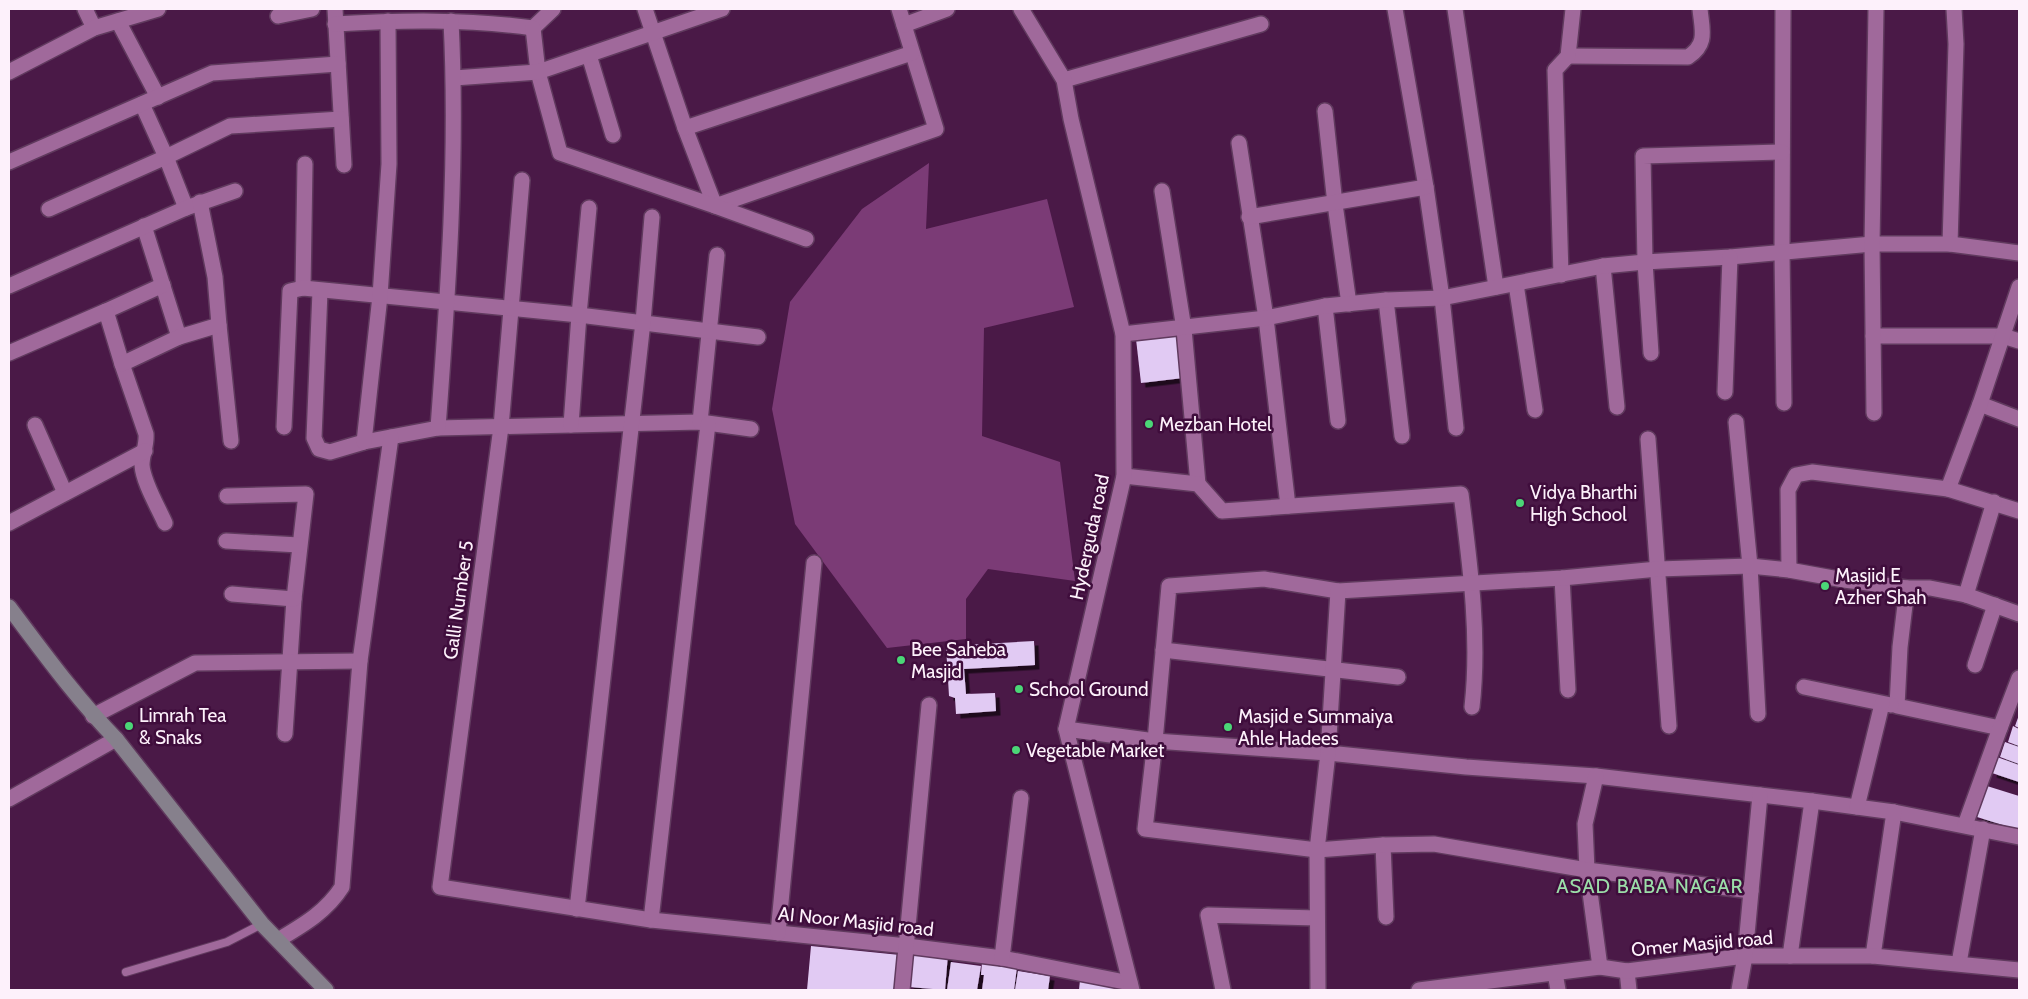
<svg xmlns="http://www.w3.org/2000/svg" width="2028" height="999" viewBox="0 0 2028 999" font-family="Cabin,sans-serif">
	<defs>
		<filter id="shadow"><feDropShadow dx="4.5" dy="4.5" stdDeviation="0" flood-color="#0009"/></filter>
	</defs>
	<rect width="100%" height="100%" fill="#4a1947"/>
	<path fill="#7b3b76" d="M929 163 926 229 1047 199 1074 307 984 328 982 436 1060 462 1075 581 988 569 966 599V639L887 648 795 524 772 409 790 302 862 209Z"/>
	<g fill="#e1caf3" filter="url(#shadow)">
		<path d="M1177 335 1183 378 1141 383 1136 339Z"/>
		<path d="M1034 641 1035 665 964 669 966 694 995 693 996 711 956 714 955 698 949 696 946 646Z"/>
		<path d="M2019 715V728L2015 726Z"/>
		<path d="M2013 726 2019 729V746L2008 742Z"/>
		<path d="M2005 742 2019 747V764L2000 757Z"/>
		<path d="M1997 757 2019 765V782L1992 773Z"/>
		<path d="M1987 786 2019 796V830L1977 817Z"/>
		<path d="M811 946 900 955 896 990H807Z"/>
		<path d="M913 950 948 954 945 990 909 987Z"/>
		<path d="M951 962 981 966 977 990H947Z"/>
		<path d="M982 962 1017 967 1014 990H982L984 975H981Z"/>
		<path d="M1018 971 1050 976 1048 990H1015Z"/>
		<path d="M1080 980 1114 983 1116 990H1079Z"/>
	</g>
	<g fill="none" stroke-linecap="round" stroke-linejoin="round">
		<g stroke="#603a5e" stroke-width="10">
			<path id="service" d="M126 972 227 942 262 924"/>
		</g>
		<g stroke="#603a5e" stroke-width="18">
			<g id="minor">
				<path d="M85 9 94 28"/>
				<path d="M335 9 344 165"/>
				<path d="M645 9 685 128 715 206 936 129 899 9"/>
				<path d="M1395 9 1426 187 1442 298 1456 428"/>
				<path d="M1455 9 1496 287"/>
				<path d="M1783 9 1782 252 1784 403"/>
				<path d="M278 16 312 9"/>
				<path d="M118 21 158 97"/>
				<path d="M335 24C402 20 467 19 533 28L553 9"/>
				<path d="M904 25 947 9"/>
				<path d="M533 28 538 72 560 153 715 206 806 239"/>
				<path d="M589 55 613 135"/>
				<path d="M1568 56 1688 57C1708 44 1702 30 1700 9"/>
				<path d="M9 72 94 28 158 9"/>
				<path d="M454 78 538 72 722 9"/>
				<path d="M1064 80 1261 24"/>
				<path d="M142 104 166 157 186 208"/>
				<path d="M1325 111 1335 204 1349 304"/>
				<path d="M685 128 912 53"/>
				<path d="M1239 143 1266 318 1288 506"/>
				<path d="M9 162 212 73 338 64"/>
				<path d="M522 180 501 427 440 887 651 920 907 946 1002 958 1130 983"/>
				<path d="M1162 191 1184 329 1198 484"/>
				<path d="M49 209 166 157 230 126 341 119"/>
				<path d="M1249 217 1426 187"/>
				<path d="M144 226 179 337"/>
				<path d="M1950 244 1956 44 1954 9"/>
				<path d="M1603 266 1617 407"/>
				<path d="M1561 275 1555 70 1568 56 1573 9"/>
				<path d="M1516 284 1535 410"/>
				<path d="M9 286 186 208 235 191"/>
				<path d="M303 288 305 164"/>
				<path d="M320 291 314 438 319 449 330 452 364 442 438 428 700 422 751 429"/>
				<path d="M1386 300 1402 436"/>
				<path d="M1325 306 1338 421"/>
				<path d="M106 311 163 285"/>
				<path d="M219 325 231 441"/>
				<path d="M1123 334 1266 318 1325 306 1386 300 1442 298 1603 266 1645 262 1730 257 1872 244H1950L2019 253"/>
				<path d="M1873 336H2003L2019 341"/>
				<path d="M9 353 106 311 122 364 146 434C147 445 142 454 142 465 143 482 158 507 165 523"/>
				<path d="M1651 353 1645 262 1643 156 1782 152"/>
				<path d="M122 364 179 337 219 325 215 277 200 202"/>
				<path d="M1725 392 1730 257"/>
				<path d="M1980 404 2019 419"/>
				<path d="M1874 413 1872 244 1876 9"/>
				<path d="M700 422 717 255"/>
				<path d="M1736 422 1750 566 1758 714"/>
				<path d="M35 425 65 493"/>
				<path d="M571 425 579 315 589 208"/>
				<path d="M284 427 290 291 303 288 579 315 758 337"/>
				<path d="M438 428C448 293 458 156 451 21"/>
				<path d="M1648 439 1669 726"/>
				<path d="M364 442 380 296 389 164 388 21"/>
				<path d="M1124 476 1198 484 1222 511 1461 494C1470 564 1480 637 1472 707"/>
				<path d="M1948 489 1980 404 2019 287"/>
				<path d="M227 496 306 494 294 599 285 734"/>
				<path d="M9 523 145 451"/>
				<path d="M226 541 299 545"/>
				<path d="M1789 570 1788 490 1796 475 1812 472 1948 489 2019 511"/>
				<path d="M1562 578 1568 690"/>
				<path d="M1907 588 1900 647 1897 706 2000 728 2019 678"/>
				<path d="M232 594 294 599"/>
				<path d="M1966 595 1994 502"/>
				<path d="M1163 650 1398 677"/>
				<path d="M1975 665 1995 605"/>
				<path d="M1804 687 1891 705"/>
				<path d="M93 716 195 663 360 661"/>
				<path d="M1066 729 1155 741 1328 753 1466 767 1596 776 1812 801 1894 812 2019 837"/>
				<path d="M1596 776 1585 824 1587 870 1600 967"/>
				<path d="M9 799 116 739"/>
				<path d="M1857 807 1882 704"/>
				<path d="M1965 825 2000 728"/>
				<path d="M1383 845 1386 917"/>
				<path d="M1751 891 1587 870 1434 844 1383 845 1317 850 1145 829 1155 741 1169 586 1264 579 1338 591 1562 578 1658 569 1750 566 1789 570 1844 580 1907 588H1930L1966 595 2019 614"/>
				<path d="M577 909 643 322 652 217"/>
				<path d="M651 920 708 424"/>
				<path d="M778 933 814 563"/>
				<path d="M278 940C303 925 326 912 342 887L360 661 391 437"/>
				<path d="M1790 956 1812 801"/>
				<path d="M1873 956 1894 812"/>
				<path d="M1002 958 1021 798"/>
				<path d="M1959 963 1983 829"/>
				<path d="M1627 971 1629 990"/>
				<path d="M1555 973 1558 990"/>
				<path d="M902 990 929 705"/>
				<path d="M1223 990 1208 915 1317 918"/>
				<path d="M1318 990 1317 850 1328 753 1338 591"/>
				<path d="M1419 990 1600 967 1627 971 1745 956H1873L2019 970"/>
				<path d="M1739 990 1745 956 1760 795"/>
			</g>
		</g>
		<g stroke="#603a5e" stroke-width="18">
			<path id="tertiary" d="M1021 9 1064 80 1071 119 1123 334 1124 476 1066 729 1132 990"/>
		</g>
		<g stroke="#603a5e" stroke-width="18">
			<path id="secondary" d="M9 607C43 652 76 698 116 739L262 924 326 990"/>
		</g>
		<use href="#service" stroke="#a0699b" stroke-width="8"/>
		<use href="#minor" stroke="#a0699b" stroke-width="15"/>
		<use href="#tertiary" stroke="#a0699b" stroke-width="15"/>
		<use href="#secondary" stroke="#86808c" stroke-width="15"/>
	</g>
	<g fill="#4bd677" stroke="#3f0d3c" stroke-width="2">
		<circle cx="1149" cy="424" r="5"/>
		<circle cx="1520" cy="503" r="5"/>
		<circle cx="1825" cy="586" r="5"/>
		<circle cx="901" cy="660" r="5"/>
		<circle cx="1019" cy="689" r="5"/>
		<circle cx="129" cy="726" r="5"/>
		<circle cx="1228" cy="727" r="5"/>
		<circle cx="1016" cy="750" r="5"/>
	</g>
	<g text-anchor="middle" stroke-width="5" stroke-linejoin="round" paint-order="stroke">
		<g font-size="19" fill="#fdf1fb" stroke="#3f0d3c" text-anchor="start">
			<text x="1159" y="431">Mezban Hotel</text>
			<text x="1530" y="499">Vidya Bharthi<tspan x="1530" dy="22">High School</tspan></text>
			<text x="1835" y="582">Masjid E<tspan x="1835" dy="22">Azher Shah</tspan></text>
			<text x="911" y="656">Bee Saheba<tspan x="911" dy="22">Masjid</tspan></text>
			<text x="1029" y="696">School Ground</text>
			<text x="139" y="722">Limrah Tea<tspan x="139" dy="22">&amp; Snaks</tspan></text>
			<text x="1238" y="723">Masjid e Summaiya<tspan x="1238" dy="22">Ahle Hadees</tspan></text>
			<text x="1026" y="757">Vegetable Market</text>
		</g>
		<g font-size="19" fill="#fdf1fb" stroke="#3f0d3c">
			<text transform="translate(1089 537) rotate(-78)" y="7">Hyderguda road</text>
			<text transform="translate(458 600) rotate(-82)" y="7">Galli Number 5</text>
			<text transform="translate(856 921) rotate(6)" y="7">AI Noor Masjid road</text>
			<text transform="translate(1702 943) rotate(-5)" y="7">Omer Masjid road</text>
		</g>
		<g font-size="20" letter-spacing="1" fill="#9cdea9" stroke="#3f0d3c">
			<text x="1650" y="893">ASAD BABA NAGAR</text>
		</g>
	</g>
	<rect width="2028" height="999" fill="none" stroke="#fdf1fb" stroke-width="20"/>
</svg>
